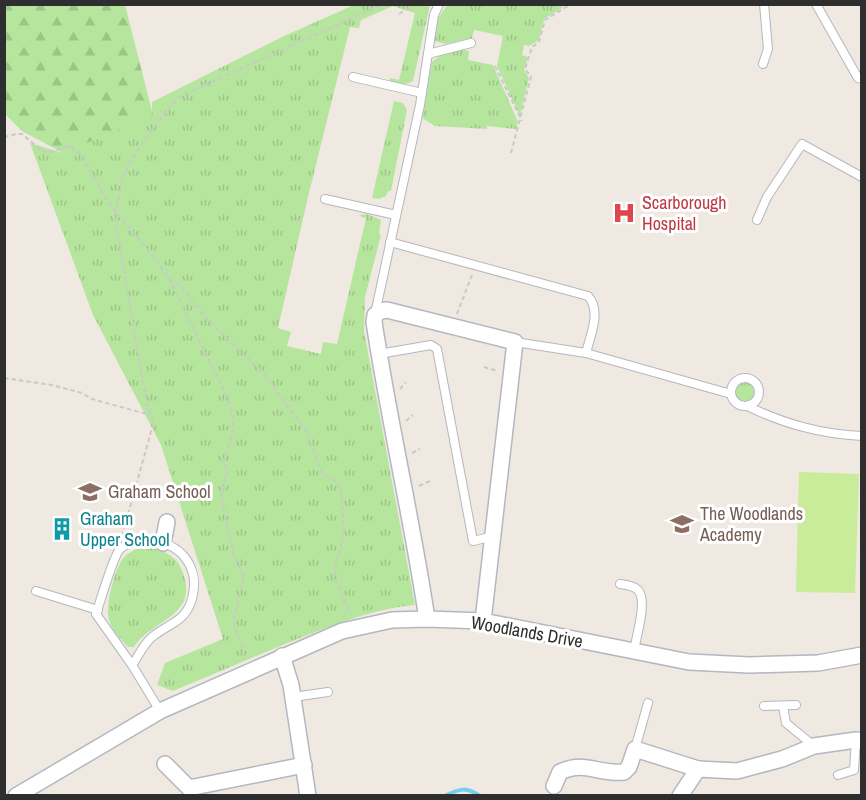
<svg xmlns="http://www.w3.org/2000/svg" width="866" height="800" viewBox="0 0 866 800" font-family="'Archivo Narrow',sans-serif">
	<defs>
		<pattern id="grass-tufts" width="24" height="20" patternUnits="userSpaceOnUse" patternTransform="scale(1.5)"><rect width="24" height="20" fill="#b6e59e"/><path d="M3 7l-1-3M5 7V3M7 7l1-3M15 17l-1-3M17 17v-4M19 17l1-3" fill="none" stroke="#9dc588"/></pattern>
		<pattern id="forest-firs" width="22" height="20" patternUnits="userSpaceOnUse" patternTransform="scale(1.5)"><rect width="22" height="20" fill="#b6e59e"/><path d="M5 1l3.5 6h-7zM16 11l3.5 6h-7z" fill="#9dc588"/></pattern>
	</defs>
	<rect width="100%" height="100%" fill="#efe9e1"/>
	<g fill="url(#grass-tufts)">
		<path d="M354 5H430L413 81C406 86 398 83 390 81V78L399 80 415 13 393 6 361 20 359 28 350 27 308 197 278 328 291 332 287 346 321 354 323 342 337 344 366 218 358 215 367 214 381 220 379 233 381 235 365 297 364 331 415 605C380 608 346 620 313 633 266 651 220 672 173 691L157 685 165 663 223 639 161 445 93 315 30 143 63 153 152 115V102L282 37Z"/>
		<path d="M448 5H562V8L544 19 539 40 529 46 524 45 522 55 528 57 524 70 529 78 520 116 497 66 503 36 474 30 472 38 446 44 435 41C432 28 439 14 448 5Z"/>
		<path d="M460 49 469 51 468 60 493 65 518 122 516 129 487 126V129L435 126 422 118 432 62 443 53Z"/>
		<path d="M394 101 403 103 407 110 391 191H388L386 196 379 199 372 198Z"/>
		<circle cx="745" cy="393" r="11"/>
		<path d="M142 547C157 548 174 553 181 568 202 617 154 617 134 647H128C121 639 112 631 109 620 105 606 114 571 122 560 127 553 134 550 142 547Z"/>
	</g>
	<path fill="url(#forest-firs)" d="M4 5H125L153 115 63 153 22 131 5 114Z"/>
	<path fill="#c9ec9a" d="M799 472 859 474 855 593 796 592Z"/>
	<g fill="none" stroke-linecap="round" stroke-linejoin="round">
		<path stroke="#75cff0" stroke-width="4" d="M445 796C460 788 467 787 480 796"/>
		<g stroke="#b4b7c1" stroke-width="10">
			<g id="lane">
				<path d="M816 4 858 78 862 79"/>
				<path d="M428 54 471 43"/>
				<path d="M763 64 768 49 764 4"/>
				<path d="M353 77 422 93"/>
				<path d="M325 199 396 215"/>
				<path d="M757 220 767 197 802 144 862 177"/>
				<path d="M390 242 588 296C602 311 590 336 586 353"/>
				<path d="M375 314 420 105 434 15 439 4"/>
				<path d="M515 342 586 353 731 394"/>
				<path d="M379 354 431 345 437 349 473 541 494 536"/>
				<circle cx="745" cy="392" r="14"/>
				<path d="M747 406C785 424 820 434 862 436"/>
				<path d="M620 584C626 585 633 585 638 590 648 601 636 636 634 651"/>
				<path d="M36 591 98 610"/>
				<path d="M132 665C138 657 143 645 151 638 165 625 184 623 191 602 202 568 181 540 145 541 136 541 127 542 120 549 113 556 100 603 96 614L132 665 160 711"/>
				<path d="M293 697 328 692"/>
				<path d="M764 706 796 705"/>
				<path d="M783 706 786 723 814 746"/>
				<path d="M635 749 648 703"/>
				<path d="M838 775 854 770 856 740"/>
			</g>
		</g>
		<g stroke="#b4b7c1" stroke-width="18">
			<g id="street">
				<path d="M163 543 167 522"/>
				<path d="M427 619C412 519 389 421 374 322L375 315 381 311 387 310 515 342 483 621"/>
				<path d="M282 656 291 685 308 796"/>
				<path d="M165 764 189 788 304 765"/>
				<path d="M554 786 560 772C586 760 598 775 624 772L629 767 635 749 698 769"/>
				<path d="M16 796 160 711 342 631 392 620 427 619 483 621 689 662 749 665 818 663 862 655"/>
				<path d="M680 796 698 769 737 771 782 759 814 746 856 740 862 741"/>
			</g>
		</g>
		<g stroke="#c9c9c9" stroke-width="2" stroke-dasharray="4.5 3" stroke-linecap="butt">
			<path d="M399 14 415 4"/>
			<path d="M495 66 522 121"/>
			<path d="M4 137 17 134H22L42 151 49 153 64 147H71L83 157 109 204 154 257 169 279 227 396C237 429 234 431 223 462L228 469 221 497 234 555 244 577 233 622 243 648"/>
			<path d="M511 153 531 77 525 69 532 47 539 42 545 20 571 4"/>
			<path d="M169 279 180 285 203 315 263 373 305 429 322 473 335 481 341 489 344 536 336 563 335 579 351 614"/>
			<path d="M457 314 472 275"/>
			<path d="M484 367 498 371"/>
			<path d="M4 378 52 385 82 393 92 399 150 415"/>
			<path d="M400 389 406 382"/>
			<path d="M406 421 413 415"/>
			<path d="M412 453 420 449"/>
			<path d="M419 486 430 481"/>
			<path d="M122 536 154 421 150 415 143 382 116 224V211L123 177 131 160 157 123 179 97 383 4"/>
		</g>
		<use href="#lane" stroke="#fff" stroke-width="8"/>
		<use href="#street" stroke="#fff" stroke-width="15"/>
	</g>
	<defs>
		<g id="hospital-bare" transform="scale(1.8)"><path d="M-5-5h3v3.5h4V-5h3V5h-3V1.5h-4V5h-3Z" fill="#e0444e" stroke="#fff" stroke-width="2.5" paint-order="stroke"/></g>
		<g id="school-bare" transform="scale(1.8)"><path d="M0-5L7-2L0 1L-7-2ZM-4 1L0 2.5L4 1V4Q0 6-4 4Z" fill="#8d6e63" stroke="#fff" stroke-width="2.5" paint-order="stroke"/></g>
		<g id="building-bare" transform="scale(1.8)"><path d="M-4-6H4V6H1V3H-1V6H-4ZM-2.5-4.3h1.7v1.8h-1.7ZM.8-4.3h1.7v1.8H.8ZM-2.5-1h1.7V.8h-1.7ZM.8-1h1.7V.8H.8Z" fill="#0f9aa8" stroke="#fff" stroke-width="2.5" paint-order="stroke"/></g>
	</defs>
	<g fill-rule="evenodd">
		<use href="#hospital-bare" x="624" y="213"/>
		<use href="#school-bare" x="90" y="492"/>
		<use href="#school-bare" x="682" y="524"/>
		<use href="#building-bare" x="62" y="529"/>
	</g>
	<g text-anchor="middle" stroke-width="6" stroke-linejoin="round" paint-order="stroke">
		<g font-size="18" fill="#be3a42" stroke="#fff" text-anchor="start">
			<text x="642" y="209">Scarborough<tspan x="642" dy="21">Hospital</tspan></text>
		</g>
		<g font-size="18" fill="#785e54" stroke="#fff" text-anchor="start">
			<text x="108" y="498">Graham School</text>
			<text x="700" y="520">The Woodlands<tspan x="700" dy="21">Academy</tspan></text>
		</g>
		<g font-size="18" fill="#0d838f" stroke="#fff" text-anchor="start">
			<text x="80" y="525">Graham<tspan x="80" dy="21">Upper School</tspan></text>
		</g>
		<g font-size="18" fill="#2e2e2e" stroke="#fff">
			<text transform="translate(527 632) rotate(10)" y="6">Woodlands Drive</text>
		</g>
	</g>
	<rect width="866" height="800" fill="none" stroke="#2e2e2e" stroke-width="12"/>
</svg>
